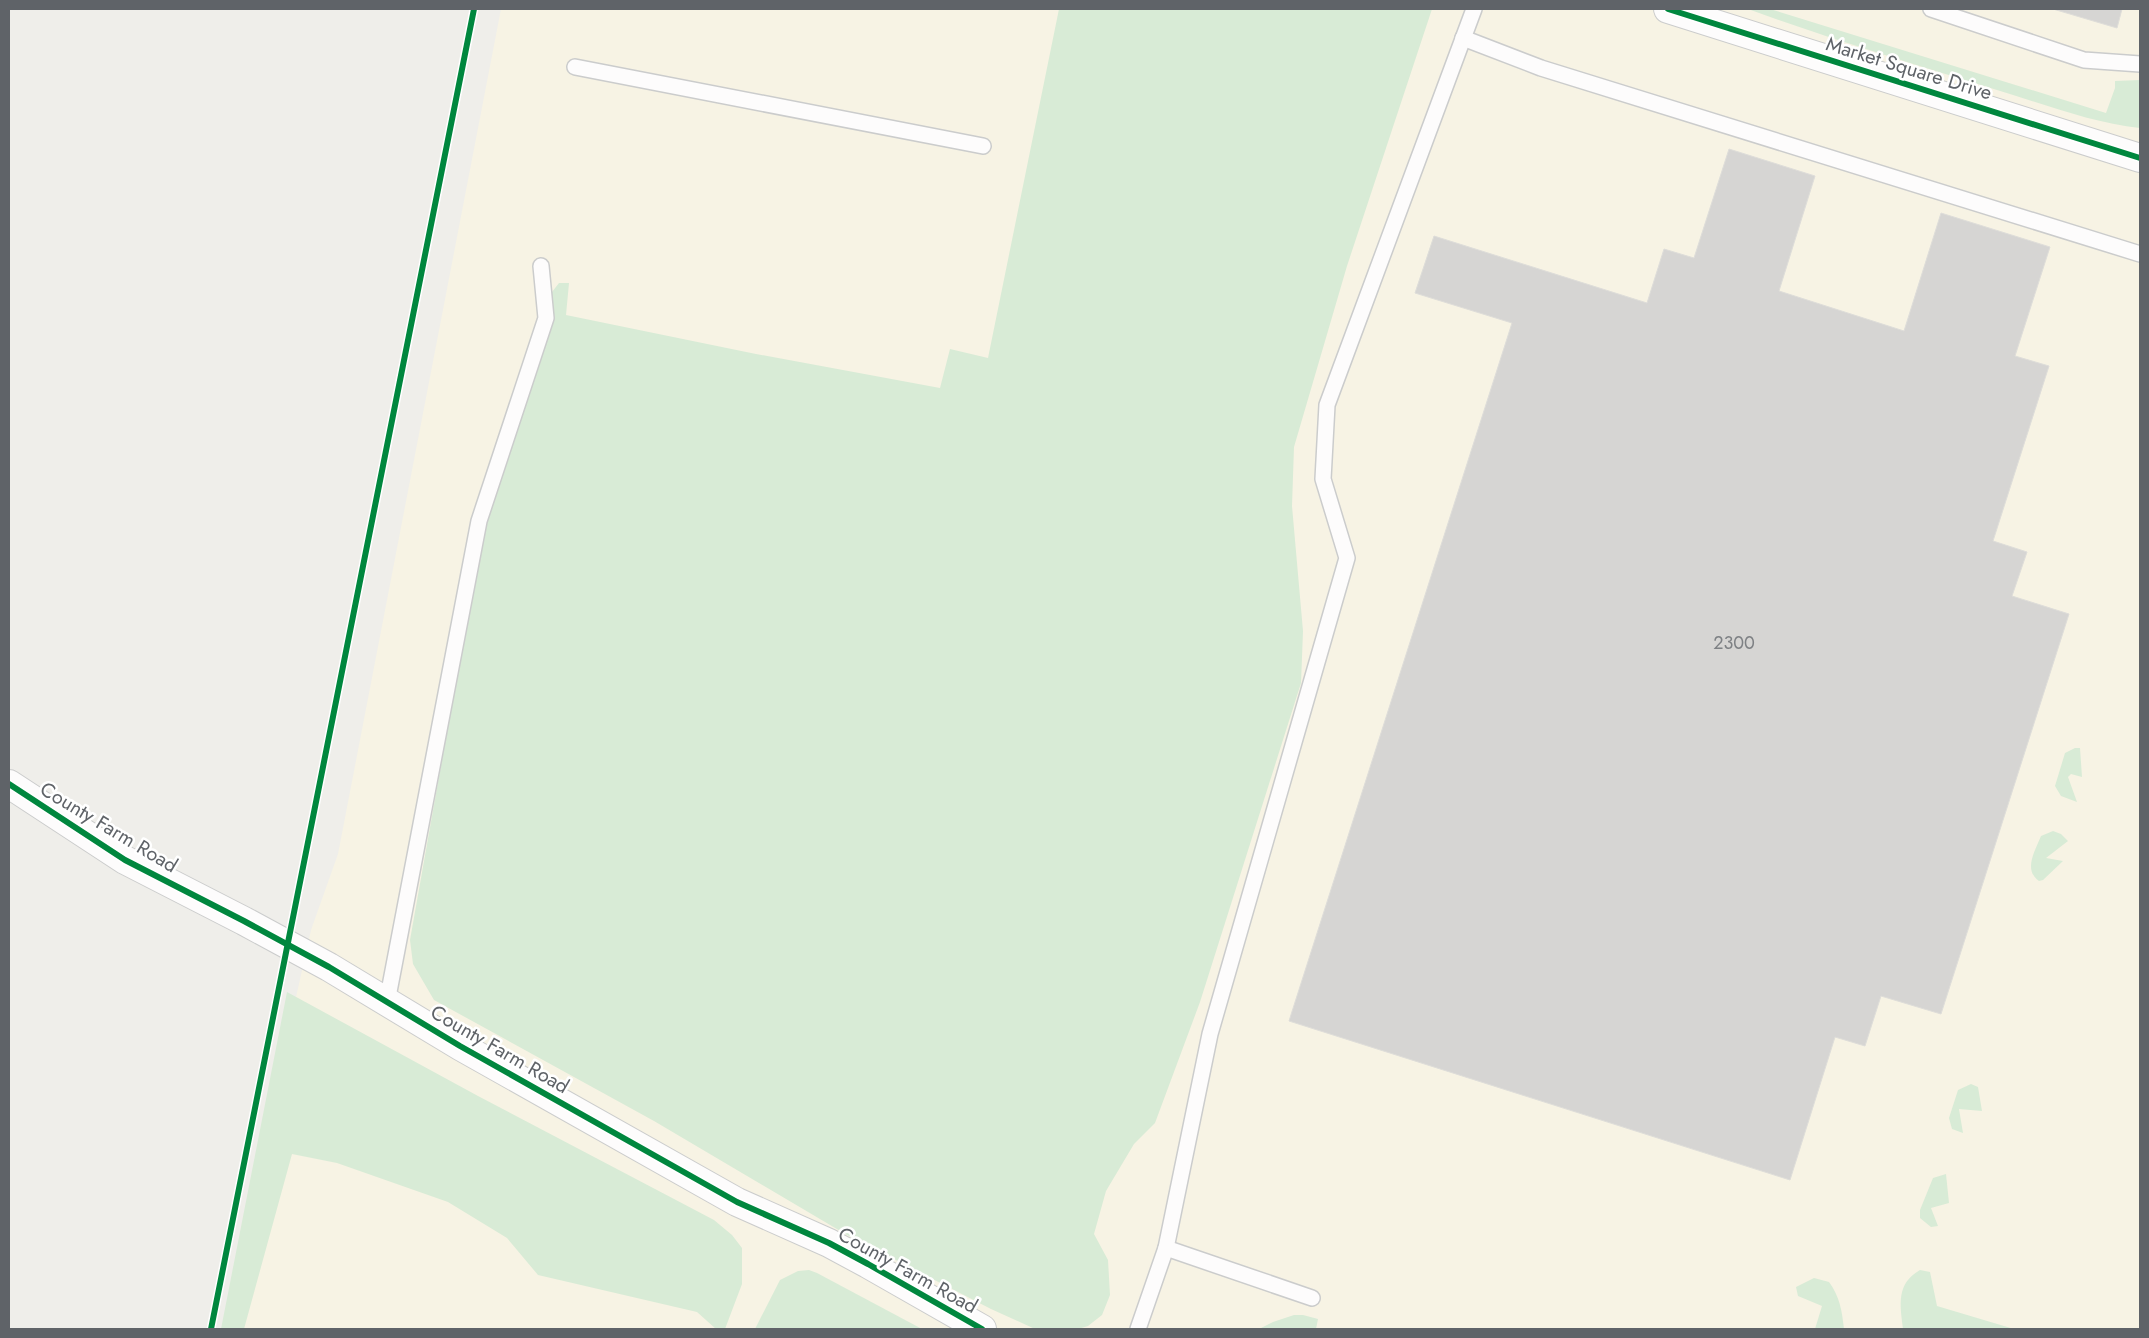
<svg xmlns="http://www.w3.org/2000/svg" width="2149" height="1338" viewBox="0 0 2149 1338" font-family="Jost,sans-serif">
	<rect width="100%" height="100%" fill="#efeeea"/>
	<path fill="#f7f3e4" d="M501 9H2140V1329H222L311 930 338 854Z"/>
	<g fill="#d8ebd6">
		<path d="M1059 9H1432L1347 266 1294 447 1292 506 1303 631 1301 683 1200 1002 1155 1123 1134 1144 1106 1191 1094 1234 1108 1260 1110 1295 1102 1315 1088 1326 1078 1329H1035L991 1309 847 1235 654 1121 434 1000 413 964 410 940 477 563 503 432 550 306 552 292 559 283H569L566 315 756 354 940 388 950 349 988 358Z"/>
		<path d="M1748 9H1770L2106 113 2115 88V81L2140 80V128C2092 123 2044 104 1997 90 1914 64 1830 39 1748 9Z"/>
		<path d="M2075 748H2080L2082 777 2071 774 2068 777 2077 802 2061 796 2055 786 2065 753Z"/>
		<path d="M2053 831 2061 834 2068 841 2046 858 2063 861 2043 880 2039 881C2023 870 2035 851 2041 836Z"/>
		<path d="M287 992 478 1096 714 1220 732 1235 742 1248V1284L725 1329H716L697 1312 538 1275 507 1238 448 1202 337 1163 292 1154 244 1329H221Z"/>
		<path d="M1971 1084 1978 1087 1982 1111 1959 1109 1963 1133 1952 1129 1949 1118 1958 1090Z"/>
		<path d="M1946 1174 1949 1203 1931 1208 1938 1226 1931 1227 1920 1218V1210L1933 1178Z"/>
		<path d="M809 1270 817 1273 922 1329H755L780 1280 798 1271Z"/>
		<path d="M1920 1270 1930 1272 1937 1306 2014 1329H1903C1900 1304 1896 1284 1920 1270Z"/>
		<path d="M1814 1278 1829 1282C1840 1297 1842 1311 1844 1329H1815L1822 1306 1798 1296 1796 1287Z"/>
		<path d="M1294 1315H1303L1318 1319 1316 1329H1259L1273 1322Z"/>
	</g>
	<g fill="#d6d5d3" stroke="#deddd9">
		<path d="M2053 9H2122L2117 28Z"/>
		<path d="M1729 149 1815 176 1779 291 1904 331 1941 213 2050 247 2015 356 2049 366 1993 541 2027 552 2012 596 2069 614 1941 1014 1881 996 1865 1046 1835 1037 1790 1180 1289 1021 1512 323 1415 293 1434 236 1647 303 1664 249 1694 258Z"/>
	</g>
	<g fill="none" stroke-linecap="round" stroke-linejoin="round">
		<g stroke="#cbcccc" stroke-width="18">
			<g id="service">
				<path d="M1931 9 2084 60 2140 64"/>
				<path d="M1463 38 1541 68 2140 254"/>
				<path d="M575 67 983 146"/>
				<path d="M387 1002 479 521 546 318 541 266"/>
				<path d="M1166 1248 1312 1298"/>
				<path d="M1138 1329 1166 1248 1210 1034 1347 558 1323 479 1327 405 1474 9"/>
			</g>
		</g>
		<g stroke="#cbcccc" stroke-width="30">
			<g id="minor">
				<path d="M1668 9 2140 158"/>
				<path d="M9 784 125 860 244 921 329 967 460 1046 737 1202 829 1243 868 1264 982 1329"/>
			</g>
		</g>
		<use href="#service" stroke="#fdfcfc" stroke-width="15"/>
		<use href="#minor" stroke="#fdfcfc" stroke-width="28"/>
		<g stroke="#fff" stroke-width="9">
			<g id="cycleway">
				<path d="M1668 9 2140 158"/>
				<path d="M9 784 125 860 244 921 329 967 460 1046 737 1202 829 1243 868 1264 982 1329"/>
				<path d="M211 1329 474 9"/>
			</g>
		</g>
		<use href="#cycleway" stroke="#00873e" stroke-width="6"/>
	</g>
	<g text-anchor="middle" stroke-width="5" stroke-linejoin="round" paint-order="stroke">
		<g font-size="18" fill="#7e8184">
			<text x="1734" y="649">2300</text>
		</g>
		<g font-size="20" fill="#5f6368" stroke="#fff">
			<text transform="translate(1909 68) rotate(17)" y="7">Market Square Drive</text>
			<text transform="translate(109 827) rotate(31)" y="7">County Farm Road</text>
			<text transform="translate(500 1049) rotate(30)" y="7">County Farm Road</text>
			<text transform="translate(908 1270) rotate(29)" y="7">County Farm Road</text>
		</g>
	</g>
	<rect width="2149" height="1338" fill="none" stroke="#5f6368" stroke-width="20"/>
</svg>
